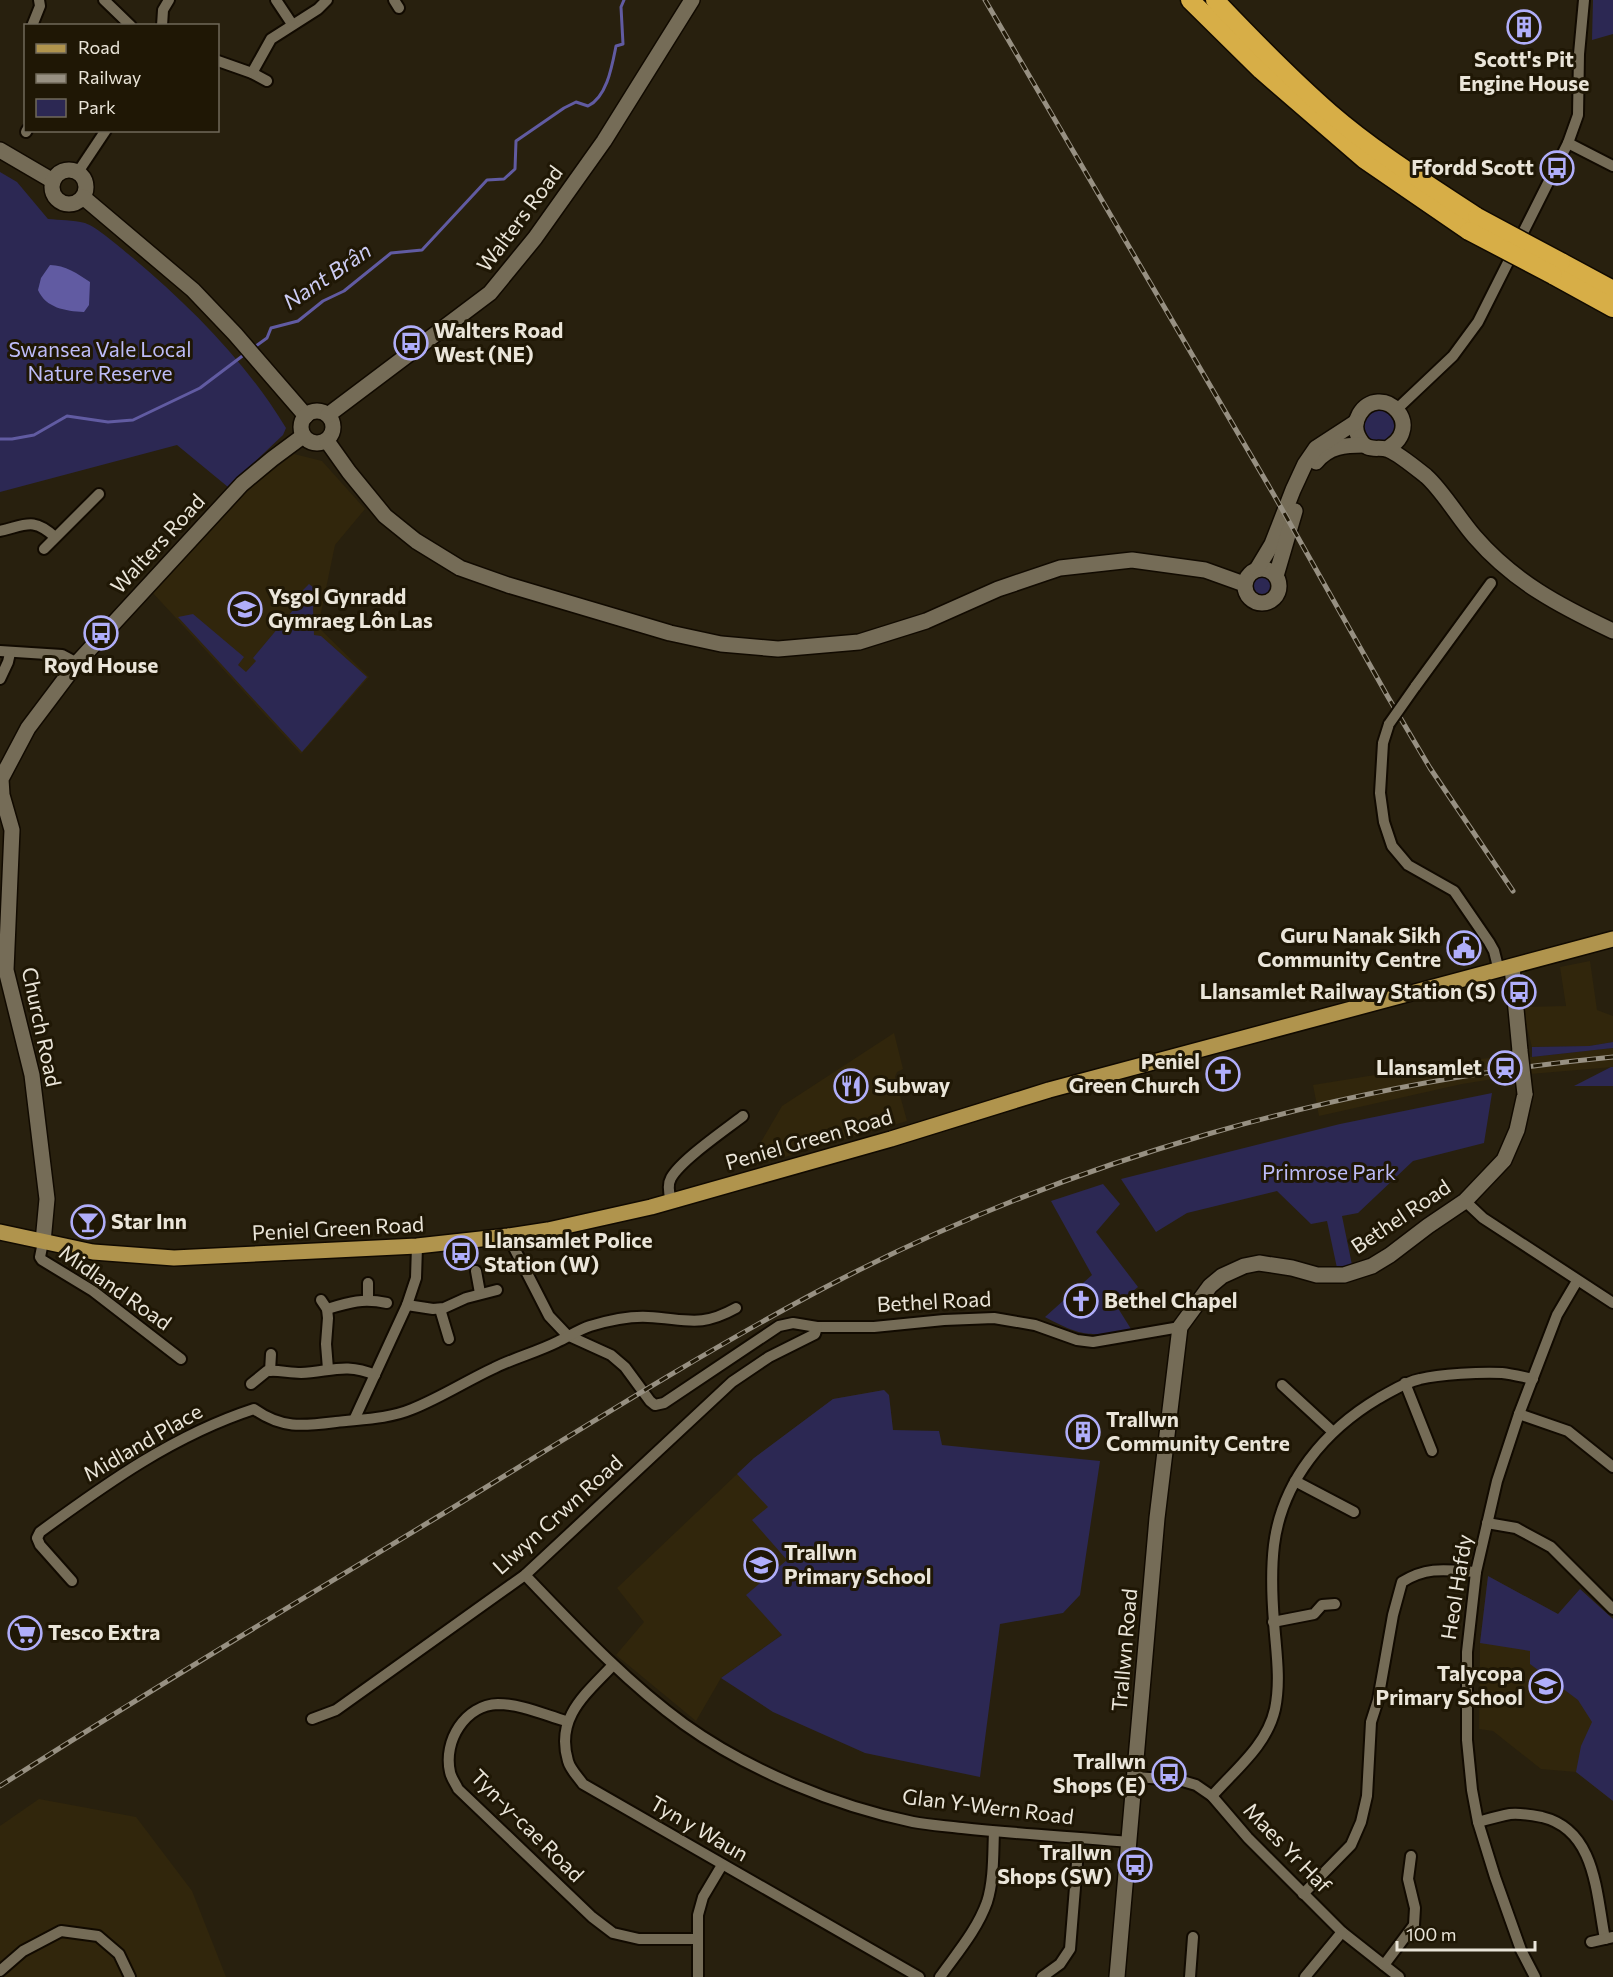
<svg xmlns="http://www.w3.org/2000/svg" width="1613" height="1977" viewBox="0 0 1613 1977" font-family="Commissioner,sans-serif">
	<rect width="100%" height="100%" fill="#28200e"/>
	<g fill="#31260c">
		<path d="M294 454 322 461 365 509 335 545 318 627 369 677 301 754 152 592 245 491Z"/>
		<path d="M1590 961 1597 1010 1613 1016V1042L1589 1046 1532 1047 1522 1007 1566 1006 1560 967Z"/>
		<path d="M894 1033 903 1069 897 1072 895 1077 907 1121 751 1167 761 1142 782 1106Z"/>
		<path d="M1613 1048V1067L1518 1075 1462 1084 1319 1116 1313 1085 1449 1063 1514 1055 1532 1057Z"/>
		<path d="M884 1390 889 1395 893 1430 914 1542 721 1678 696 1721 616 1655 644 1622 617 1588 754 1458 833 1399Z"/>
		<path d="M1488 1576 1558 1614 1580 1589 1613 1619V1801L1576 1772 1541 1769 1493 1731 1479 1729 1480 1643Z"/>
		<path d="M39 1799 136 1817 192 1891 226 1977H0V1826Z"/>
	</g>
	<g fill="#2c2853">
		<path d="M1593 0H1613V34L1592 40Z"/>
		<path d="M0 172 17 182 48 219C60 220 73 220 85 223 97 227 122 249 133 258 192 308 246 362 286 428L283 435 228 487 177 445 0 492Z"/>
		<circle cx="1379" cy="426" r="17"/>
		<circle cx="1261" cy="586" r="12"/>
		<path d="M309 584 318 591 313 608 314 635 321 636 367 677 302 752 178 617 193 614 244 657 238 665 246 672 256 661 253 658 294 609 296 597Z"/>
		<path d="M1613 1042V1048L1532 1057V1047L1589 1046Z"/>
		<path d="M1611 1067H1613V1086H1574Z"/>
		<path d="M1492 1093 1484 1143 1413 1161 1358 1213 1342 1216 1352 1265 1337 1268 1327 1221 1311 1224 1277 1191 1187 1213 1156 1232 1121 1179 1340 1124Z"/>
		<path d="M1103 1184 1120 1204 1096 1232 1138 1287 1116 1305 1131 1329C1090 1338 1081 1336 1045 1317L1092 1275 1051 1201Z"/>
		<path d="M884 1390 889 1395 893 1430 939 1431 942 1445 1100 1461 1080 1595 1063 1613 1000 1624 980 1777 865 1753 773 1712 721 1678 782 1635 746 1595 787 1560 752 1520 768 1507 737 1474 754 1458 833 1399Z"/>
		<path d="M1488 1576 1558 1614 1580 1589 1613 1619V1801L1576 1772 1581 1746 1592 1722 1578 1700 1530 1664V1651L1480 1643Z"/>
	</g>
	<path fill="#615ba2" d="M50 265C65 265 78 274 90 282L89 305 84 312C65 311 46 308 38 290L41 278Z"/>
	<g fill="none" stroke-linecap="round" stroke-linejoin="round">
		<g stroke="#615ba2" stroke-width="3">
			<path d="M253 348 267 338 271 328 298 321 323 301 344 291 391 253 422 250 487 180 504 179 515 169 516 141 564 108 576 102 588 106C607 97 612 66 616 46L623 44 621 7 624 0"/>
			<path d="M0 439H12L34 435 67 416 108 422 133 420 200 388 245 354"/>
		</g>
		<g stroke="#110a00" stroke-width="14">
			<g id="street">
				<path d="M104 0 131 26"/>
				<path d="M276 0 292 24"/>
				<path d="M394 0 399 8"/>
				<path d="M32 26 40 6 39 0"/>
				<path d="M162 26 163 10 169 0"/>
				<path d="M218 61 252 73 267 81"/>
				<path d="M252 73 271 39 318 9 327 0"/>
				<path d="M26 132 27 130"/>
				<path d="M1568 143 1613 166"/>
				<path d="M78 172 106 130"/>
				<path d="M1397 409 1453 356 1478 322 1568 143 1578 115 1579 54 1584 0"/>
				<path d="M0 531C26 525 33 517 55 537"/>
				<path d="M44 549 99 494"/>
				<path d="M0 651 62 655 77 663"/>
				<path d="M0 679 8 662 10 653"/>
				<path d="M1415 687 1491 583"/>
				<path d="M1389 724 1383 743 1380 793 1384 822 1392 846 1408 865 1454 891 1489 942 1494 951 1499 971"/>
				<path d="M671 1201C669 1194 667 1185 671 1178 681 1160 725 1130 743 1116"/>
				<path d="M1465 1201 1483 1218 1613 1303"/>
				<path d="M508 1236 549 1316 567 1335 611 1355 625 1367 650 1401 655 1405 664 1403 779 1326 793 1323 817 1327H874L944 1320 994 1318 1035 1325 1077 1340 1093 1342 1180 1327"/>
				<path d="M43 1242 40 1257 42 1260 93 1291 181 1359"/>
				<path d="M476 1271 480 1293"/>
				<path d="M321 1300 327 1309 328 1318 326 1344 328 1369"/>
				<path d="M368 1300V1283"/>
				<path d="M407 1305 433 1309 444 1308 466 1298 497 1290"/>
				<path d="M327 1309C350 1302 363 1298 387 1303"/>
				<path d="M440 1309 449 1339"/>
				<path d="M270 1371 271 1354"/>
				<path d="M1405 1383 1432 1451"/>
				<path d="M251 1384 267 1371C279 1370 289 1373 301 1373 329 1372 346 1362 375 1375"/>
				<path d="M1282 1385 1332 1431"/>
				<path d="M1519 1414 1568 1431 1613 1467"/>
				<path d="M354 1420 407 1305 416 1278 417 1246"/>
				<path d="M1295 1481 1354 1512"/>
				<path d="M1487 1523 1516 1528 1551 1547 1613 1609"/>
				<path d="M525 1575C575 1627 625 1681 684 1724 748 1770 835 1806 913 1822 929 1825 946 1826 962 1828 1018 1834 1074 1837 1130 1842"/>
				<path d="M72 1581 40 1545 37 1538 40 1532C107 1483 174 1435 254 1409 282 1429 303 1426 336 1422 362 1419 388 1419 412 1409 440 1398 466 1381 494 1368 514 1358 537 1352 557 1342 568 1337 578 1330 590 1326 607 1321 630 1316 648 1317 687 1319 700 1328 736 1308"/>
				<path d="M1273 1622 1314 1614 1322 1605 1335 1604"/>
				<path d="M613 1665C586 1694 555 1717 568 1761 570 1769 578 1777 583 1784L919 1977"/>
				<path d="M312 1719 336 1710 525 1575 732 1382 769 1357 815 1334 817 1327"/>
				<path d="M566 1721C545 1715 521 1704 498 1704 465 1705 443 1741 450 1772 451 1778 456 1784 458 1789L592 1917 613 1933 639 1939H698"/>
				<path d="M1135 1777 1179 1780 1196 1785 1212 1796 1248 1838 1342 1932 1399 1977"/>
				<path d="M1212 1796C1236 1769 1267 1745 1275 1709 1281 1680 1276 1651 1274 1622 1272 1597 1271 1570 1274 1545 1282 1481 1325 1430 1379 1398 1392 1391 1405 1382 1420 1379 1440 1374 1481 1372 1502 1373 1512 1374 1523 1377 1533 1379"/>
				<path d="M1478 1822C1489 1819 1499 1816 1510 1814 1520 1813 1532 1815 1542 1817 1596 1830 1596 1893 1605 1939"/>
				<path d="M1303 1894 1351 1845 1361 1822 1367 1796 1371 1722 1378 1700 1393 1615 1402 1582C1427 1566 1447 1570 1476 1572"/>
				<path d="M1591 1942 1613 1937"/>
				<path d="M1384 1965 1414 1925 1415 1908 1408 1879 1411 1856"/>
				<path d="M0 1971 23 1951 61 1931 98 1936 119 1954 130 1977"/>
				<path d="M698 1977V1915L703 1897 722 1865"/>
				<path d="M940 1977C957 1953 977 1930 987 1902 994 1880 993 1854 994 1832"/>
				<path d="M1042 1977 1060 1964 1070 1949 1079 1838"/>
				<path d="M1190 1977 1193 1937"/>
				<path d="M1305 1977 1342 1932"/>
				<path d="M1535 1977 1521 1950 1495 1877 1478 1822 1472 1790 1467 1740V1652L1476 1572 1497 1481 1519 1414 1557 1315 1577 1281"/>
			</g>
		</g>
		<g stroke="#110a00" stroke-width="18">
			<g id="secondary">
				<path d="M0 150 53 181"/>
				<circle cx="69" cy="187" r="17"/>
				<path d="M83 197 193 290 235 334 306 416"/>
				<circle cx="317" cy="427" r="16"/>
				<path d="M328 415 490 293 535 238 604 141 692 0"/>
				<path d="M327 441 349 472 385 516 416 541 460 568 508 585 670 633 721 644 778 649 859 642 926 621 998 589 1060 568 1132 560 1205 570 1244 584"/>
				<path d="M1387 449C1394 444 1400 440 1402 432 1407 417 1393 401 1378 402 1362 403 1351 422 1358 436 1367 455 1378 445 1389 450 1399 454 1417 469 1426 476 1443 491 1459 519 1475 537 1514 582 1560 606 1613 631"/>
				<path d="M1316 462C1329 446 1345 445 1364 445"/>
				<circle cx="1262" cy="586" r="17"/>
				<path d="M1257 569 1272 544 1293 490 1305 464 1316 448 1356 422"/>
				<path d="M1276 576 1295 511"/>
				<path d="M1512 967 1520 1051"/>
				<path d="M43 1242 47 1199 32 1075 6 970 12 830 2 795 1 779 28 728 77 663 242 484 272 459 303 436"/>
				<path d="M1117 1977 1157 1518 1180 1327 1210 1286 1222 1276 1244 1266 1259 1263 1292 1268 1317 1275H1344L1372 1266 1390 1255 1428 1226 1465 1201 1504 1160 1517 1130 1525 1094"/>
			</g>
		</g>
		<g stroke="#110a00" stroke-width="18">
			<path id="primary" d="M0 1232 93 1252 174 1258 417 1246 508 1236 548 1230 651 1207 891 1139 1049 1090 1613 939"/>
		</g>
		<g stroke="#110a00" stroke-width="21">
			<g id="highway">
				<path d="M1190 0 1261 70 1364 159 1469 231"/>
				<path d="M1215 0C1252 39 1289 77 1330 113 1375 152 1427 184 1477 217"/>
				<path d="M1561 262 1613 290"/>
				<path d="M1553 275 1613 308"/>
			</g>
		</g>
		<use href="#street" stroke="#756c57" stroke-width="10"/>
		<use href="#secondary" stroke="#756c57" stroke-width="15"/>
		<use href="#primary" stroke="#b0944d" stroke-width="15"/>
		<use href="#highway" stroke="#d7ae47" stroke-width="18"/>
		<g stroke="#979082" stroke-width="5">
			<g id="rail">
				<path d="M985 0 1274 495 1388 697 1430 768 1513 891"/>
				<path d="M0 1786C146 1692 296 1603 444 1513 570 1436 694 1357 824 1288 1067 1160 1340 1083 1613 1057"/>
			</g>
		</g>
		<use href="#rail" stroke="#1f1705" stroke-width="3" stroke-dasharray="9" stroke-linecap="butt"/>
		<g stroke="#110a00" stroke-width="14" stroke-linecap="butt">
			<path id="street-bridge" d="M1389 724 1415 687"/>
		</g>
		<g stroke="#110a00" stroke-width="18" stroke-linecap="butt">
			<path id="secondary-bridge" d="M1520 1051 1525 1094"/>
		</g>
		<g stroke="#110a00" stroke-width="21" stroke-linecap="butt">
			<g id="highway-bridge">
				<path d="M1477 217 1561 262"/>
				<path d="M1469 231 1553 275"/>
			</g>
		</g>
		<use href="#street-bridge" stroke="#756c57" stroke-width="10"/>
		<use href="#secondary-bridge" stroke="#756c57" stroke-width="15"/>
		<use href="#highway-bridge" stroke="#d7ae47" stroke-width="18"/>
	</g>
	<defs>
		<g id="building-ring" transform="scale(1.725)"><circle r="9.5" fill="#1f1705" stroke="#b0aefa" stroke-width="1.5"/><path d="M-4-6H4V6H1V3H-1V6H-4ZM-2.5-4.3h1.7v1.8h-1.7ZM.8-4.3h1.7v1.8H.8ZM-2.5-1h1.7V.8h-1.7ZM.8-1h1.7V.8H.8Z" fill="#b0aefa"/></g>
		<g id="bus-ring" transform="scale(1.725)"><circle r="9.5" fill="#1f1705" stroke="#b0aefa" stroke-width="1.5"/><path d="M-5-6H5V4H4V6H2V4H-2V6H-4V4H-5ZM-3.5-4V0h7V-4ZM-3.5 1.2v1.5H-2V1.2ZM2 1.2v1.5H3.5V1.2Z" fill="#b0aefa"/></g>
		<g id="school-ring" transform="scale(1.725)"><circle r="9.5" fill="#1f1705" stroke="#b0aefa" stroke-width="1.5"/><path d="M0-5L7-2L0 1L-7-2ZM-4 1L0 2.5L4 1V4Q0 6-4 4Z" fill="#b0aefa"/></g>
		<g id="civic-ring" transform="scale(1.725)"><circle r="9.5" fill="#1f1705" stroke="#b0aefa" stroke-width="1.5"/><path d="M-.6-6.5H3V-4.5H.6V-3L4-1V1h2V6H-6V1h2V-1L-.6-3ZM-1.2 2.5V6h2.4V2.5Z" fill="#b0aefa"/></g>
		<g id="station-ring" transform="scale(1.725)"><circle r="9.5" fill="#1f1705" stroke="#b0aefa" stroke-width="1.5"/><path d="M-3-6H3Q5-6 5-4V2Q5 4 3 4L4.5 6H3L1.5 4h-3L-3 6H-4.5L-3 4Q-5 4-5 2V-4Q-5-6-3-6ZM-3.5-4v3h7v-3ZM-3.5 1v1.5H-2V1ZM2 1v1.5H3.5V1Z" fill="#b0aefa"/></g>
		<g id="church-ring" transform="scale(1.725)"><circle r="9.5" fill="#1f1705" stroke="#b0aefa" stroke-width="1.5"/><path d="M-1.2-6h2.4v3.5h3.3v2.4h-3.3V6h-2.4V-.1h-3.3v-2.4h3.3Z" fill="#b0aefa"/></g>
		<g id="restaurant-ring" transform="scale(1.725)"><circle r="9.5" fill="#1f1705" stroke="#b0aefa" stroke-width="1.5"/><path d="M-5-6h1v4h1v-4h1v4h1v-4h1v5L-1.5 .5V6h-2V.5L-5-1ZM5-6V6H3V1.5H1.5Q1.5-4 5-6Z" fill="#b0aefa"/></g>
		<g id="bar-ring" transform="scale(1.725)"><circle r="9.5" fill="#1f1705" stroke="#b0aefa" stroke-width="1.5"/><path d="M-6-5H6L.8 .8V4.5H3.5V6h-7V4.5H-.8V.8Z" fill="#b0aefa"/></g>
		<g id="supermarket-ring" transform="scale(1.725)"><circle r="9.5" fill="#1f1705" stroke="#b0aefa" stroke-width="1.5"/><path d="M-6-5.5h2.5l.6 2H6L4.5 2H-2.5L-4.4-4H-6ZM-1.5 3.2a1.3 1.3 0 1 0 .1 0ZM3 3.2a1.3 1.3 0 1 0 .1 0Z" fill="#b0aefa"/></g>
	</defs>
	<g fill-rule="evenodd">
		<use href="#building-ring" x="1524" y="27"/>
		<use href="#bus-ring" x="1557" y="168"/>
		<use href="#bus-ring" x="411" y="343"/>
		<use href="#school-ring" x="245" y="609"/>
		<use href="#bus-ring" x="101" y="633"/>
		<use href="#civic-ring" x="1464" y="948"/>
		<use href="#bus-ring" x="1519" y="992"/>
		<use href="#station-ring" x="1505" y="1068"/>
		<use href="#church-ring" x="1223" y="1074"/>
		<use href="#restaurant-ring" x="851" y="1086"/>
		<use href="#bar-ring" x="88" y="1222"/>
		<use href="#bus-ring" x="461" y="1253"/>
		<use href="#church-ring" x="1081" y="1301"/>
		<use href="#building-ring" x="1083" y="1432"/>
		<use href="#school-ring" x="761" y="1565"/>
		<use href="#supermarket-ring" x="25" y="1633"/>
		<use href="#school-ring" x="1546" y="1686"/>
		<use href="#bus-ring" x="1169" y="1774"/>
		<use href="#bus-ring" x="1135" y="1865"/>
	</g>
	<g text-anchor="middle" stroke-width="6" stroke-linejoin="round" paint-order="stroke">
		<g font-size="21" font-weight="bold" fill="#eae5d9" stroke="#1f1705" text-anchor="start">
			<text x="1524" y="67" text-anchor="middle">Scott's Pit<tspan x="1524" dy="24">Engine House</tspan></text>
			<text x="1534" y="175" text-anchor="end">Ffordd Scott</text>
			<text x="434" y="338">Walters Road<tspan x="434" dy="24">West (NE)</tspan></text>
			<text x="268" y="604">Ysgol Gynradd<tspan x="268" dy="24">Gymraeg Lôn Las</tspan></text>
			<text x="101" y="673" text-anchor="middle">Royd House</text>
			<text x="1441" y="943" text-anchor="end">Guru Nanak Sikh<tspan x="1441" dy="24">Community Centre</tspan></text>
			<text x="1496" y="999" text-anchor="end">Llansamlet Railway Station (S)</text>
			<text x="1200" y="1069" text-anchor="end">Peniel<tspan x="1200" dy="24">Green Church</tspan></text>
			<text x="1482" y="1075" text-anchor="end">Llansamlet</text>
			<text x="874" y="1093">Subway</text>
			<text x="111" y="1229">Star Inn</text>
			<text x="484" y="1248">Llansamlet Police<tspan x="484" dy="24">Station (W)</tspan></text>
			<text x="1104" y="1308">Bethel Chapel</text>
			<text x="1106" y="1427">Trallwn<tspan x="1106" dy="24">Community Centre</tspan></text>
			<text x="784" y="1560">Trallwn<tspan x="784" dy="24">Primary School</tspan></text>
			<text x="48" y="1640">Tesco Extra</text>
			<text x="1523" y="1681" text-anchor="end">Talycopa<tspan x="1523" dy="24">Primary School</tspan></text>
			<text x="1146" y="1769" text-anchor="end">Trallwn<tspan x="1146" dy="24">Shops (E)</tspan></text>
			<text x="1112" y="1860" text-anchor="end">Trallwn<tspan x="1112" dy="24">Shops (SW)</tspan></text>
		</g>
		<g font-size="21" fill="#eae5d9" stroke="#1f1705">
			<text transform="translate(520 219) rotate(-53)" y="7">Walters Road</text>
			<text transform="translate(158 544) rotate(-47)" y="7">Walters Road</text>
			<text transform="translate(41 1027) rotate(78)" y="7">Church Road</text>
			<text transform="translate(809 1140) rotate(-16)" y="7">Peniel Green Road</text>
			<text transform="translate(1401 1217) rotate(-34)" y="7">Bethel Road</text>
			<text transform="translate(338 1229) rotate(-3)" y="7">Peniel Green Road</text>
			<text transform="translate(115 1288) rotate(35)" y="7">Midland Road</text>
			<text transform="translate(934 1302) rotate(-3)" y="7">Bethel Road</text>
			<text transform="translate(143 1443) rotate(-30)" y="7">Midland Place</text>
			<text transform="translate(558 1515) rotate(-42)" y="7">Llwyn Crwn Road</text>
			<text transform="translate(1457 1587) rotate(-81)" y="7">Heol Hafdy</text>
			<text transform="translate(1125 1650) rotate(-85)" y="7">Trallwn Road</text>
			<text transform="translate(988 1807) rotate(7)" y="7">Glan Y-Wern Road</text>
			<text transform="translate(527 1826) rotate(45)" y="7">Tyn-y-cae Road</text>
			<text transform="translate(699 1829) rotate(30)" y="7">Tyn y Waun</text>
			<text transform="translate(1287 1848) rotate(46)" y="7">Maes Yr Haf</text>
		</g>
		<g font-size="21" fill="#bdbcf8" stroke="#1f1705">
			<text x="100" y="357">Swansea Vale Local<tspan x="100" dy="24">Nature Reserve</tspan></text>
			<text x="1329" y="1180">Primrose Park</text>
		</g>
		<g font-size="22" font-style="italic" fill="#ccccf4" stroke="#1f1705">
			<text transform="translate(327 276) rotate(-34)" y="8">Nant Brân</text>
		</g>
	</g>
	<rect x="24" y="24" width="195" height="108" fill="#1f1705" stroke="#70695a" stroke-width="1.5"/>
	<rect x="36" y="44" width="30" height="9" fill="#b0944d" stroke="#70695a" stroke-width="1.5"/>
	<text x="78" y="54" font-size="18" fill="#eae5d9">Road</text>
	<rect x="36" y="74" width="30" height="9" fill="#979082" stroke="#70695a" stroke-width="1.5"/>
	<text x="78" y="84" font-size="18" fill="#eae5d9">Railway</text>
	<rect x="36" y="99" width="30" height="18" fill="#2c2853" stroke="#70695a" stroke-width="1.5"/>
	<text x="78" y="114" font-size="18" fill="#eae5d9">Park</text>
	<path d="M1397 1941v9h138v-9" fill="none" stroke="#eae5d9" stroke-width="3"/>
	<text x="1406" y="1941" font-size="18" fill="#eae5d9" stroke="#1f1705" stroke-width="4.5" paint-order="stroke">100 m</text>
</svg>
